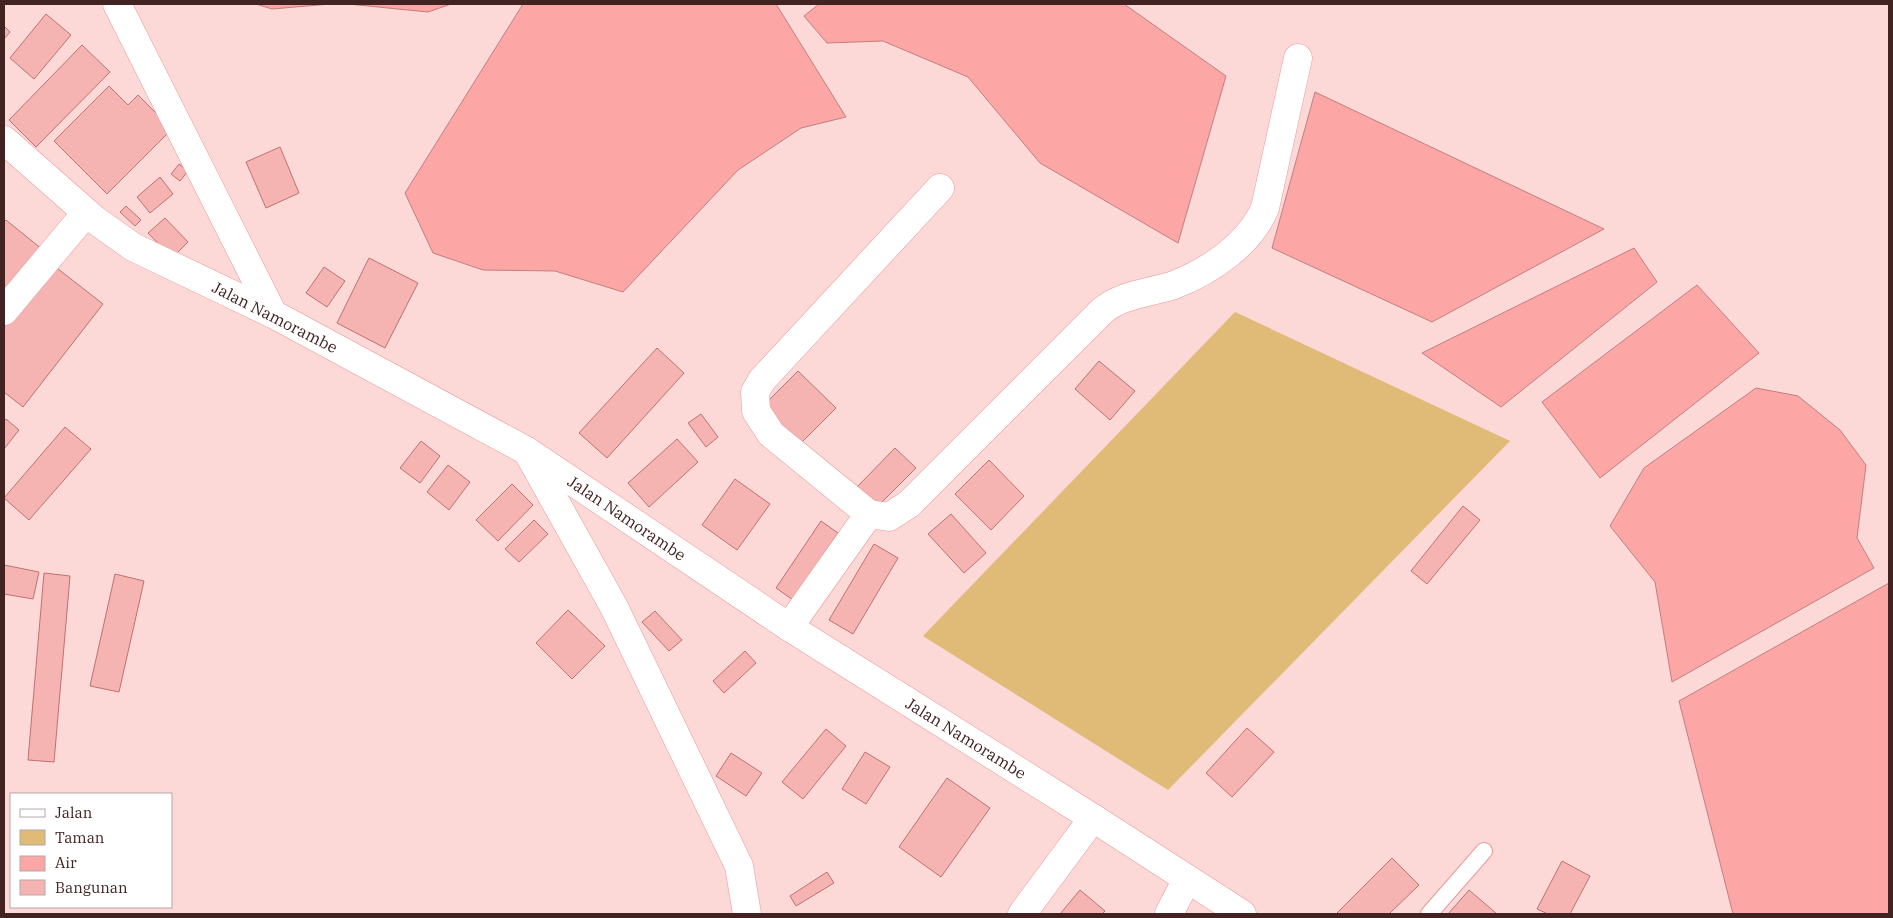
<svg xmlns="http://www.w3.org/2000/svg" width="1893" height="918" viewBox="0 0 1893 918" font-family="'IBM Plex Serif',serif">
	<rect width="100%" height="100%" fill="#fcd8d7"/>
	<path fill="#e0ba77" d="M1235 312 1510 441 1168 790 923 636Z"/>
	<g fill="#fca6a5" stroke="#c47e7e">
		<path d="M256 4H330L272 9Z"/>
		<path d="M348 4H451L428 12Z"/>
		<path d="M523 4H776L846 117 801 128 738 170 623 292 555 271 483 270 433 253 405 193Z"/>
		<path d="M819 4H1124L1226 76 1178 243 1040 163 968 77 883 41 827 43 804 16Z"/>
		<path d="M1315 92 1604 229 1432 322 1272 248Z"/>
		<path d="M1634 248 1657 282 1501 407 1422 353Z"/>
		<path d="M1697 285 1759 353 1600 478 1542 402Z"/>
		<path d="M1756 388 1798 396 1840 430 1866 465 1857 538 1874 568 1672 682 1655 582 1610 526 1644 468Z"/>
		<path d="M1889 583V914H1733L1679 701Z"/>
	</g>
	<g fill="#f5b4b2" stroke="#c07171">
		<path d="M46 14 71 35 34 79 10 58Z"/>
		<path d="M4 26 10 32 4 39Z"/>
		<path d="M82 45 110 72 36 147 9 120Z"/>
		<path d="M109 86 128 105 138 95 172 129 107 194 54 141Z"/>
		<path d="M280 147 299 193 266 208 246 162Z"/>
		<path d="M179 164 188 171 180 181 171 174Z"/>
		<path d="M160 177 173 194 150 213 137 197Z"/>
		<path d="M126 206 141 220 135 226 120 212Z"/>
		<path d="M165 218 188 242 172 258 148 233Z"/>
		<path d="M6 220 48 254 4 298V222Z"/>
		<path d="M369 258 418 283 385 348 337 323Z"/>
		<path d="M53 265 103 304 23 407 4 392V327Z"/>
		<path d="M324 267 345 281 327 307 306 293Z"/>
		<path d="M657 348 684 373 607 458 579 433Z"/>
		<path d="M1099 361 1135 391 1110 420 1075 389Z"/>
		<path d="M798 371 836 408 800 444 762 407Z"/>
		<path d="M701 414 718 437 706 447 688 423Z"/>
		<path d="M6 419 19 430 4 449V422Z"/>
		<path d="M65 427 91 449 29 520 4 498Z"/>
		<path d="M677 439 698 462 649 507 628 483Z"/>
		<path d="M421 441 440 456 420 483 400 468Z"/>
		<path d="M895 448 916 468 877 507 857 487Z"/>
		<path d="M989 460 1024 496 991 530 955 494Z"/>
		<path d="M448 465 470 482 449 510 427 492Z"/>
		<path d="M735 479 770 504 737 550 702 525Z"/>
		<path d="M512 484 533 505 498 541 476 520Z"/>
		<path d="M1463 506 1480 520 1427 584 1411 571Z"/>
		<path d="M951 514 986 553 964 573 928 534Z"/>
		<path d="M534 520 548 534 519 562 505 549Z"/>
		<path d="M821 521 838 533 793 600 776 588Z"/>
		<path d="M874 544 898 558 853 634 829 620Z"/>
		<path d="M4 565 39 572 33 599 4 594Z"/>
		<path d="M44 573 70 576 54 762 28 760Z"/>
		<path d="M115 574 144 581 119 692 90 686Z"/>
		<path d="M568 610 605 646 572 679 536 643Z"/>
		<path d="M655 611 682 640 669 651 642 622Z"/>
		<path d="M745 651 756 663 724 693 713 681Z"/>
		<path d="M1247 728 1274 752 1232 797 1206 773Z"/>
		<path d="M826 729 846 746 803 799 782 782Z"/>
		<path d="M865 752 890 767 866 804 842 789Z"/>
		<path d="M731 753 762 773 746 796 716 776Z"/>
		<path d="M947 778 990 808 941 877 899 847Z"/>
		<path d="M1392 858 1419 885 1389 914H1338L1337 913Z"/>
		<path d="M1562 861 1590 876 1570 914H1548L1537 909Z"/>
		<path d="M827 872 834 883 796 906 790 896Z"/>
		<path d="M1080 890 1105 911 1102 914H1060Z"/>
		<path d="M1469 890 1497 914H1448Z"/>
	</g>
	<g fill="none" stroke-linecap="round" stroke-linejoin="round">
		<g stroke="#eb9897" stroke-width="18">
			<path id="lane" d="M1429 914 1484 851"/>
		</g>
		<g stroke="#eb9897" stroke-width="29">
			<g id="street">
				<path d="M117 4 273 314"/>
				<path d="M4 311 86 213"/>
				<path d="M527 451 614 607 739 866 747 914"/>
				<path d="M869 514 771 434 756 411 755 392 762 380 940 188"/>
				<path d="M789 627 869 514 889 517 909 504 1102 311C1122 294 1150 293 1174 285 1210 271 1250 244 1265 208L1298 58"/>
				<path d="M1022 914 1093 818"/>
				<path d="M1169 914 1187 879"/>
			</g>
		</g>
		<g stroke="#eb9897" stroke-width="29">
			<path id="secondary" d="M4 140 95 220 133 247 273 314 527 451 789 627 1093 818 1242 914"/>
		</g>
		<use href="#lane" stroke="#fff" stroke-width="16"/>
		<use href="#street" stroke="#fff" stroke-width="28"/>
		<use href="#secondary" stroke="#fff" stroke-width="28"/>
	</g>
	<g text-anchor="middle" stroke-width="4" stroke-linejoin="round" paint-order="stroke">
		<g font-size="16" fill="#432222" stroke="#fff">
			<text transform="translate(275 317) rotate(27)" y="6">Jalan Namorambe</text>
			<text transform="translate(627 518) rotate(34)" y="6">Jalan Namorambe</text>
			<text transform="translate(966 738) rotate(32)" y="6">Jalan Namorambe</text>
		</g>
	</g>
	<rect width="1893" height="918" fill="none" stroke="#432222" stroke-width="10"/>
	<rect x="10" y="793" width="162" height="115" fill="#ffffff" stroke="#b4a7a7"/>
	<rect x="20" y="809" width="25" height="8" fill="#ffffff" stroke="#b4a7a7"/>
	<text x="55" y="818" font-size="15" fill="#432222">Jalan</text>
	<rect x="20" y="830" width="25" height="15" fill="#e0ba77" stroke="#b4a7a7"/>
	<text x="55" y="843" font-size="15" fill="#432222">Taman</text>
	<rect x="20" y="856" width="25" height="15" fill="#fca6a5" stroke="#b4a7a7"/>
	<text x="55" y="868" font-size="15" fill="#432222">Air</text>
	<rect x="20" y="880" width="25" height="15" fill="#f5b4b2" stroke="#b4a7a7"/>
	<text x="55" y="893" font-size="15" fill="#432222">Bangunan</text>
</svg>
